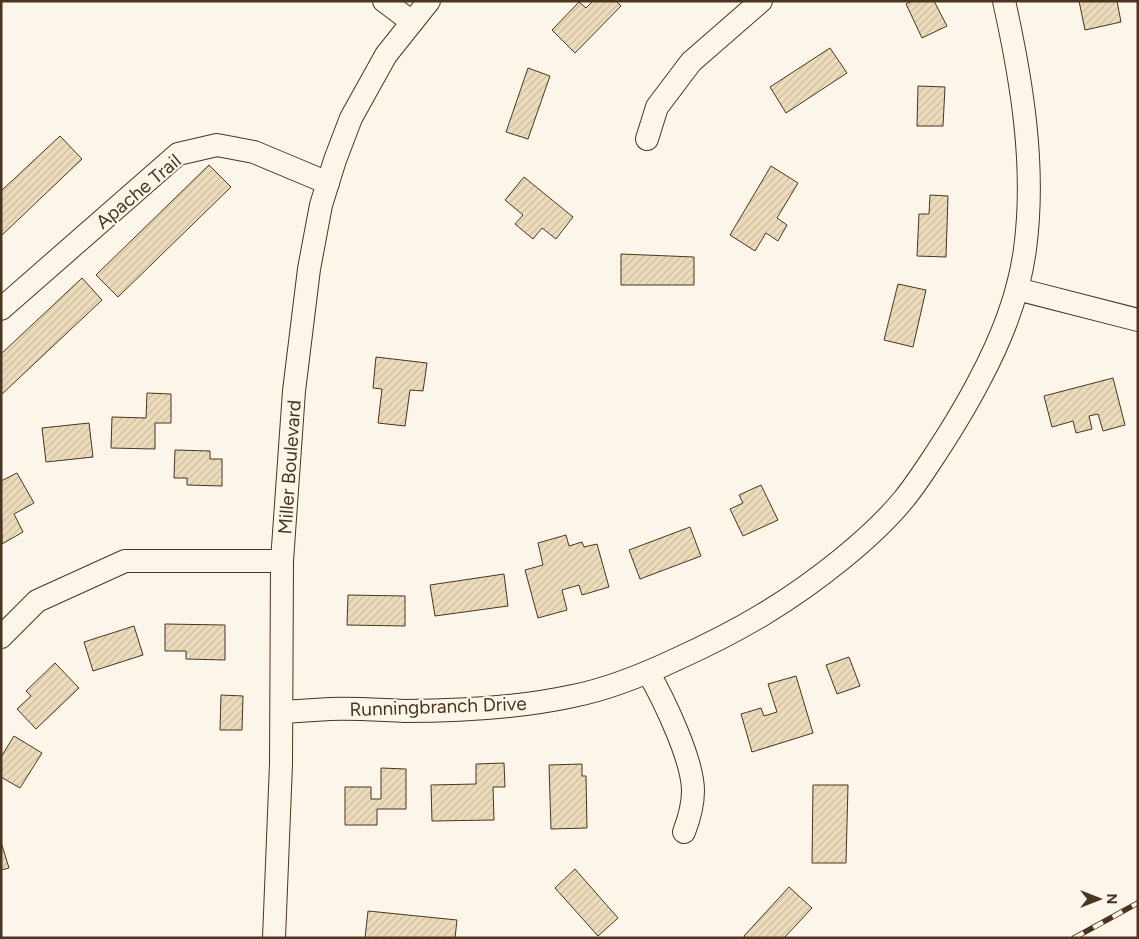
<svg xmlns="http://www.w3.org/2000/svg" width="1139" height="939" viewBox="0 0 1139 939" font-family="Figtree,sans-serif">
	<defs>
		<pattern id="building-hatch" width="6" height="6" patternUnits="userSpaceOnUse" patternTransform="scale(1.25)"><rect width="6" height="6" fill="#ecdcbc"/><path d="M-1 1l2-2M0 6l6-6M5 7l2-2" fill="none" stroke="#ccbda1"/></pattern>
	</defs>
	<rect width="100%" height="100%" fill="#fbf6e9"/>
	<g fill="url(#building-hatch)" stroke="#4a3520">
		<path d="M593 1H616L621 6 575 53 552 30 579 2 586 8Z"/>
		<path d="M912 1H934L947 26 922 38 906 4Z"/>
		<path d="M1079 1H1117L1121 22 1085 30Z"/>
		<path d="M830 48 847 73 786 113 770 87Z"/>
		<path d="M528 68 550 76 528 139 506 132Z"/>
		<path d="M918 86 945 87 943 126H917Z"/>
		<path d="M60 136 82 159 1 236V191Z"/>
		<path d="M209 165 231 187 118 297 96 275Z"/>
		<path d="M771 166 798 183 777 218 787 225 778 241 766 233 755 251 730 235Z"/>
		<path d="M524 177 573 217 556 239 542 228 533 239 515 224 523 215 505 200Z"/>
		<path d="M930 195 948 196 946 257 917 256 919 214H929Z"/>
		<path d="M621 254 694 257V285H621Z"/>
		<path d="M82 278 102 300 1 395V354Z"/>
		<path d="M898 284 926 290 913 347 884 340Z"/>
		<path d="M376 357 427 363 423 391 410 390 405 426 378 423 382 389 373 388Z"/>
		<path d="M1113 378 1125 425 1103 431 1098 414 1089 416 1092 429 1076 433 1073 421 1052 427 1044 396Z"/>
		<path d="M147 393 171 394V423H155V449L111 448 112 417 146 418Z"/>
		<path d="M89 423 93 457 46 462 42 428Z"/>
		<path d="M175 450 210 451V459H222V486L187 485V478H174Z"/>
		<path d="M17 473 34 503 14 514 23 532 2 544 1 481Z"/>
		<path d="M761 485 778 520 743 536 730 509 743 503 739 495Z"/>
		<path d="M690 527 701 556 640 579 629 550Z"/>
		<path d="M566 535 569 546 582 542 584 547 597 544 609 587 582 595 579 585 562 590 567 610 538 618 525 570 543 565 538 543Z"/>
		<path d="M504 574 508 606 435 616 430 585Z"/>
		<path d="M348 595 405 596V626L347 625Z"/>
		<path d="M165 624 225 625V660L186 659V651H165Z"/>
		<path d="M134 626 143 655 93 671 84 642Z"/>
		<path d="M849 657 860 686 837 694 826 665Z"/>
		<path d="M55 663 79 688 36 729 17 709 31 696 26 691Z"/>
		<path d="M796 676 813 733 752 752 741 714 761 708 764 716 777 712 768 684Z"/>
		<path d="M221 695 243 696 242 730H220Z"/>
		<path d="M14 736 42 753 20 788 1 777V757Z"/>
		<path d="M504 763 505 787H493L494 820 432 821 431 785 476 784V764Z"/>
		<path d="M582 764V776H586L587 828 551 829 549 765Z"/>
		<path d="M381 768 406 769V809H377V825H345V787H371V799H381Z"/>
		<path d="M813 785H848L846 863H812Z"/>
		<path d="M1 842 9 868 1 870Z"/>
		<path d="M575 869 618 918 598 936 555 888Z"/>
		<path d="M789 887 812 908 784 938H745L744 936Z"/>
		<path d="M368 911 457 920 455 938H365Z"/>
	</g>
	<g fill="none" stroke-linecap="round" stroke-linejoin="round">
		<g stroke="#4a3520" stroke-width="24">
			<g id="minor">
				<path d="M384 1 412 22"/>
				<path d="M647 139 657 107 691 62 761 1"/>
				<path d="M1017 289 1138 320"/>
				<path d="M1 309 178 154 217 145 254 152 328 183"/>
				<path d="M1 637 37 601 125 561H282"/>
				<path d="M648 672C664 700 693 760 693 791 693 806 689 819 684 832"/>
				<path d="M282 712C298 711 314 710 330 709 355 708 379 710 404 711 460 711 518 708 573 696 609 689 643 675 677 659 739 631 789 602 843 558 865 540 886 521 904 499 913 488 921 476 929 464 947 437 964 410 979 381 1001 340 1019 295 1025 249 1036 167 1022 82 1004 1"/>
				<path d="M274 938 281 764 282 561 294 391 309 269 321 205 335 160 351 118 386 55 429 1"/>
			</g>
		</g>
		<use href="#minor" stroke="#fbf6e9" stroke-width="22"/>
		<g stroke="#4a3520" stroke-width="5.5">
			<path id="rail" d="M1074 938 1138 903"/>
		</g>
		<use href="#rail" stroke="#fbf6e9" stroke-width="4" stroke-dasharray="11" stroke-linecap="butt"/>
	</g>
	<g text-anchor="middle" stroke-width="4" stroke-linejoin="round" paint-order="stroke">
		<g font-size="19" fill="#4a3520" stroke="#fbf6e9">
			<text transform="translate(138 191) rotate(-40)" y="7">Apache Trail</text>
			<text transform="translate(289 467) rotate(-86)" y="7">Miller Boulevard</text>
			<text transform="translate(438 706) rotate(-2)" y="7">Runningbranch Drive</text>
		</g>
	</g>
	<rect width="1139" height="939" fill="none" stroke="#4a3520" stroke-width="5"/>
	<g transform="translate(1099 899) rotate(90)" stroke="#fbf6e9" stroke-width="4" paint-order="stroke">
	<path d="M0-4L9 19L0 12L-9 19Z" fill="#4a3520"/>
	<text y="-8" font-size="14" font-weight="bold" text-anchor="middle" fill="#4a3520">N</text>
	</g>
</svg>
